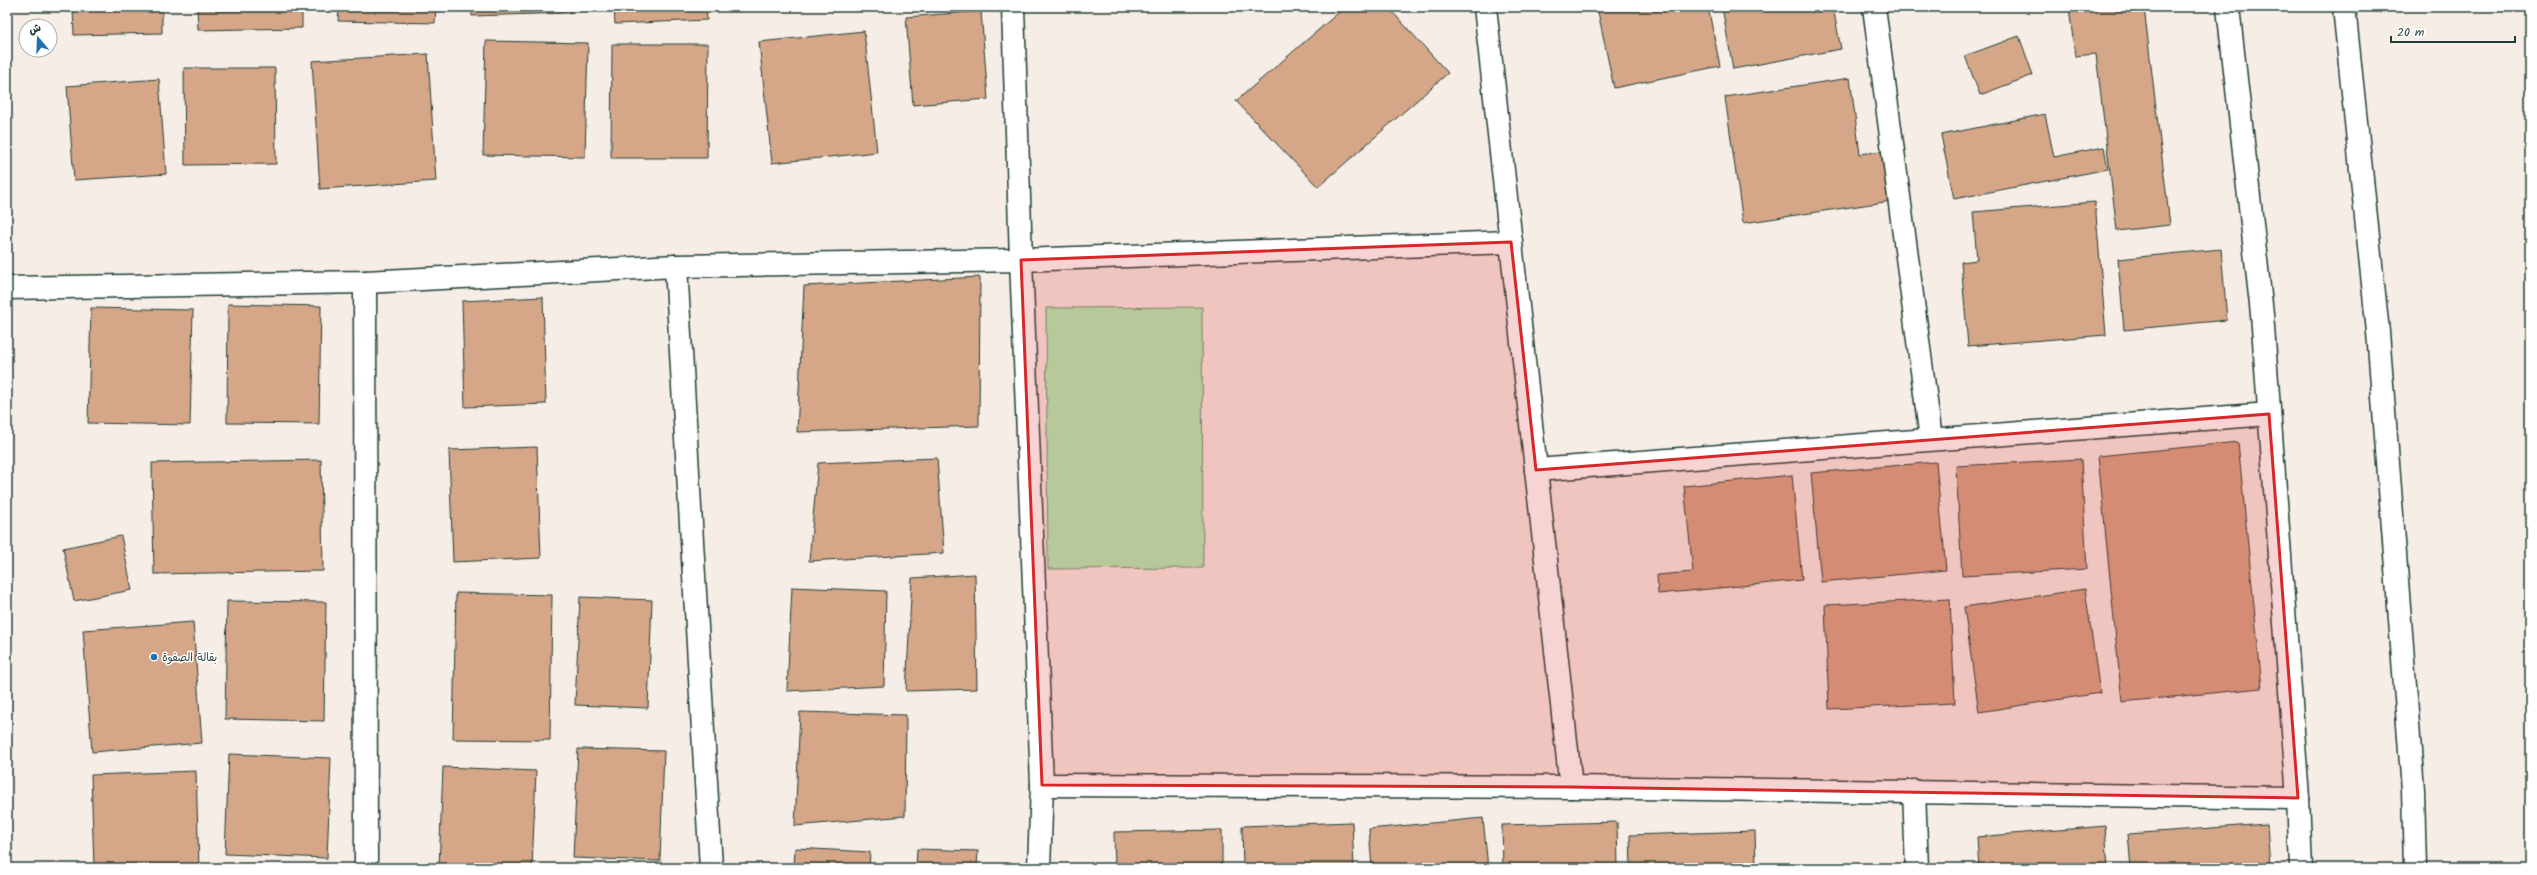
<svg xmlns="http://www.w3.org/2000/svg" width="2537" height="875" viewBox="0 0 2537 875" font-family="Kalam,'Playpen Sans Arabic',sans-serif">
	<rect width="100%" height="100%" fill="#f7ede7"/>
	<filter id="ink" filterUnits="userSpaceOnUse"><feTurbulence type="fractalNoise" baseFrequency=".025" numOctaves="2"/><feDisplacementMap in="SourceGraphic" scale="8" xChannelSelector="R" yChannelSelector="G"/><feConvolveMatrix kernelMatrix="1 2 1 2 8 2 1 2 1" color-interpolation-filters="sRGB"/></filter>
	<g filter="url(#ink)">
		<path fill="#b0f0b7" stroke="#689676" d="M1202 307 1203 568 1048 569 1046 308Z"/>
		<g fill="#d5a688" stroke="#1f3d34">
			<path d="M73 7H162V33L74 35Z"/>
			<path d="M197 7H302V28L198 30Z"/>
			<path d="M339 7H436L435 23 338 21Z"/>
			<path d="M472 7H571V13L472 16Z"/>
			<path d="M614 7H706L707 20 615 24Z"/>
			<path d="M1345 7H1388L1448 73 1318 187 1236 101Z"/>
			<path d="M1597 7H1708L1720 66 1614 88Z"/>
			<path d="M1722 7H1833L1841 49 1733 69Z"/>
			<path d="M2069 7H2144L2170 225 2117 231 2096 54 2075 56Z"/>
			<path d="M981 11 988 99 913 105 906 17Z"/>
			<path d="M864 31 877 152 772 163 759 42Z"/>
			<path d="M2019 36 2033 75 1980 95 1965 56Z"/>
			<path d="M486 41 588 43 585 157 483 155Z"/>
			<path d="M612 44H708L707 158H611Z"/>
			<path d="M428 54 436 181 320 189 312 61Z"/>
			<path d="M184 68H275L276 164 185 165Z"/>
			<path d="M1850 78 1860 154 1883 151 1891 201 1743 223 1725 97Z"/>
			<path d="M159 79 166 174 74 180 67 86Z"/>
			<path d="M2045 114 2054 157 2104 147 2108 169 1954 199 1941 135Z"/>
			<path d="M2095 202 2106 335 1968 346 1961 262 1977 260 1973 212Z"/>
			<path d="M2221 249 2227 320 2124 330 2118 259Z"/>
			<path d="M980 277 979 426 797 432 804 286Z"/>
			<path d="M543 297 546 404 465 407 462 301Z"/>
			<path d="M228 304 321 306 319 424 227 423Z"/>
			<path d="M91 308 193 310 190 425 88 423Z"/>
			<path d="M2238 442 2262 688 2122 702 2098 456Z"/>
			<path d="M537 447 541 558 453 562 449 450Z"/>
			<path d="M937 458 944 553 809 561 818 463Z"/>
			<path d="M2081 459 2087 569 1962 576 1956 466Z"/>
			<path d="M321 460 323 571 154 574 152 463Z"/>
			<path d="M1936 462 1946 570 1821 582 1811 473Z"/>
			<path d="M1792 475 1802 580 1658 594 1657 575 1693 572 1684 486Z"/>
			<path d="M121 536 132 590 74 601 63 548Z"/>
			<path d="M975 574 977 689 906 691 912 578Z"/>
			<path d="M792 587 886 591 884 686 787 691Z"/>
			<path d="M2085 589 2100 693 1979 712 1964 607Z"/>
			<path d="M456 593 552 595 550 740 453 739Z"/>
			<path d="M580 597 652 600 648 708 575 705Z"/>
			<path d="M1950 599 1955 703 1829 709 1825 605Z"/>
			<path d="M227 601 326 602 324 721 225 719Z"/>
			<path d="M193 622 202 743 92 752 83 630Z"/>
			<path d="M800 712 906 715 905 816 795 826Z"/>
			<path d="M578 749 664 751 660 861 573 858Z"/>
			<path d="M229 754 331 758 327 858 225 854Z"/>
			<path d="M443 767 536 771 532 868H439Z"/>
			<path d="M196 771 199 868H94L91 775Z"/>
			<path d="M1483 818 1488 868H1372L1369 829Z"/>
			<path d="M1352 822 1354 868H1243L1242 826Z"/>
			<path d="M1617 822 1618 868H1503L1502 825Z"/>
			<path d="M2267 824 2270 868H2131L2128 834Z"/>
			<path d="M2105 826 2108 868H1979L1977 837Z"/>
			<path d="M1222 830V868H1115L1114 832Z"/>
			<path d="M1755 831 1756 868H1631L1630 835Z"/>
			<path d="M795 848 870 852 869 868H794Z"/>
			<path d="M917 849 978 851 977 868H916Z"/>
		</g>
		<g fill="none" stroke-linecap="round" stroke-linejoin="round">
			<g stroke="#1f3d34" stroke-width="25">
				<g id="minor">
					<path d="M1013 7 1021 260 1042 785 1039 868"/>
					<path d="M1485 7 1571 787 2298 798"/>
					<path d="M1874 7 1931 439"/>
					<path d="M676 266 711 868"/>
					<path d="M365 282 366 868"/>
					<path d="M7 288 365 282 676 266 1021 260 1511 242"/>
					<path d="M1536 470 2269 414"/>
					<path d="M1042 785 1571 787"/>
					<path d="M1914 791 1917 868"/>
				</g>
			</g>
			<g stroke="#1f3d34" stroke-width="25">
				<g id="major">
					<path d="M2228 7 2262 314 2298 798 2301 868"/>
					<path d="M2344 7 2378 332 2413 790 2415 868"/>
				</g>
			</g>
			<use href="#minor" stroke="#fff" stroke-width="22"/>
			<use href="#major" stroke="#fff" stroke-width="22"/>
		</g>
	</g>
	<path fill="#d62828" fill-opacity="0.2" stroke="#d62828" stroke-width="3" stroke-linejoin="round" d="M1511 242 1536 470 2269 414 2298 798 1571 787 1042 785 1021 260Z"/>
	<circle fill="#1f6fb2" stroke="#fff" stroke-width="1.5" cx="154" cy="657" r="4"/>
	<g text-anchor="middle" stroke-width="3" stroke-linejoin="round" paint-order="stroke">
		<g font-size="11" fill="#1f3d34" stroke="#fff" text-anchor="start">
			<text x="162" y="661">بقالة الصفوة</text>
		</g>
	</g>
	<rect width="2537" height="875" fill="none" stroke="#fff" stroke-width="24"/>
	<rect x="12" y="12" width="2513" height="851" fill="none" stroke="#1f3d34" stroke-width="1.5" filter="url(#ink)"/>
	<g transform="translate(38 38) rotate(341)"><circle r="19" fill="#ffffff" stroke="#a5b1ae"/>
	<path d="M0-3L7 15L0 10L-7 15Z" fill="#1f6fb2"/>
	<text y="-6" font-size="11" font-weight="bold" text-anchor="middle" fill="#1f3d34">ش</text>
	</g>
	<path d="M2391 36v6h124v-6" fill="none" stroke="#1f3d34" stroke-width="2"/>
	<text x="2397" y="36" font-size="12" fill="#1f3d34" stroke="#ffffff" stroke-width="3" paint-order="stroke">20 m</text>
</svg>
